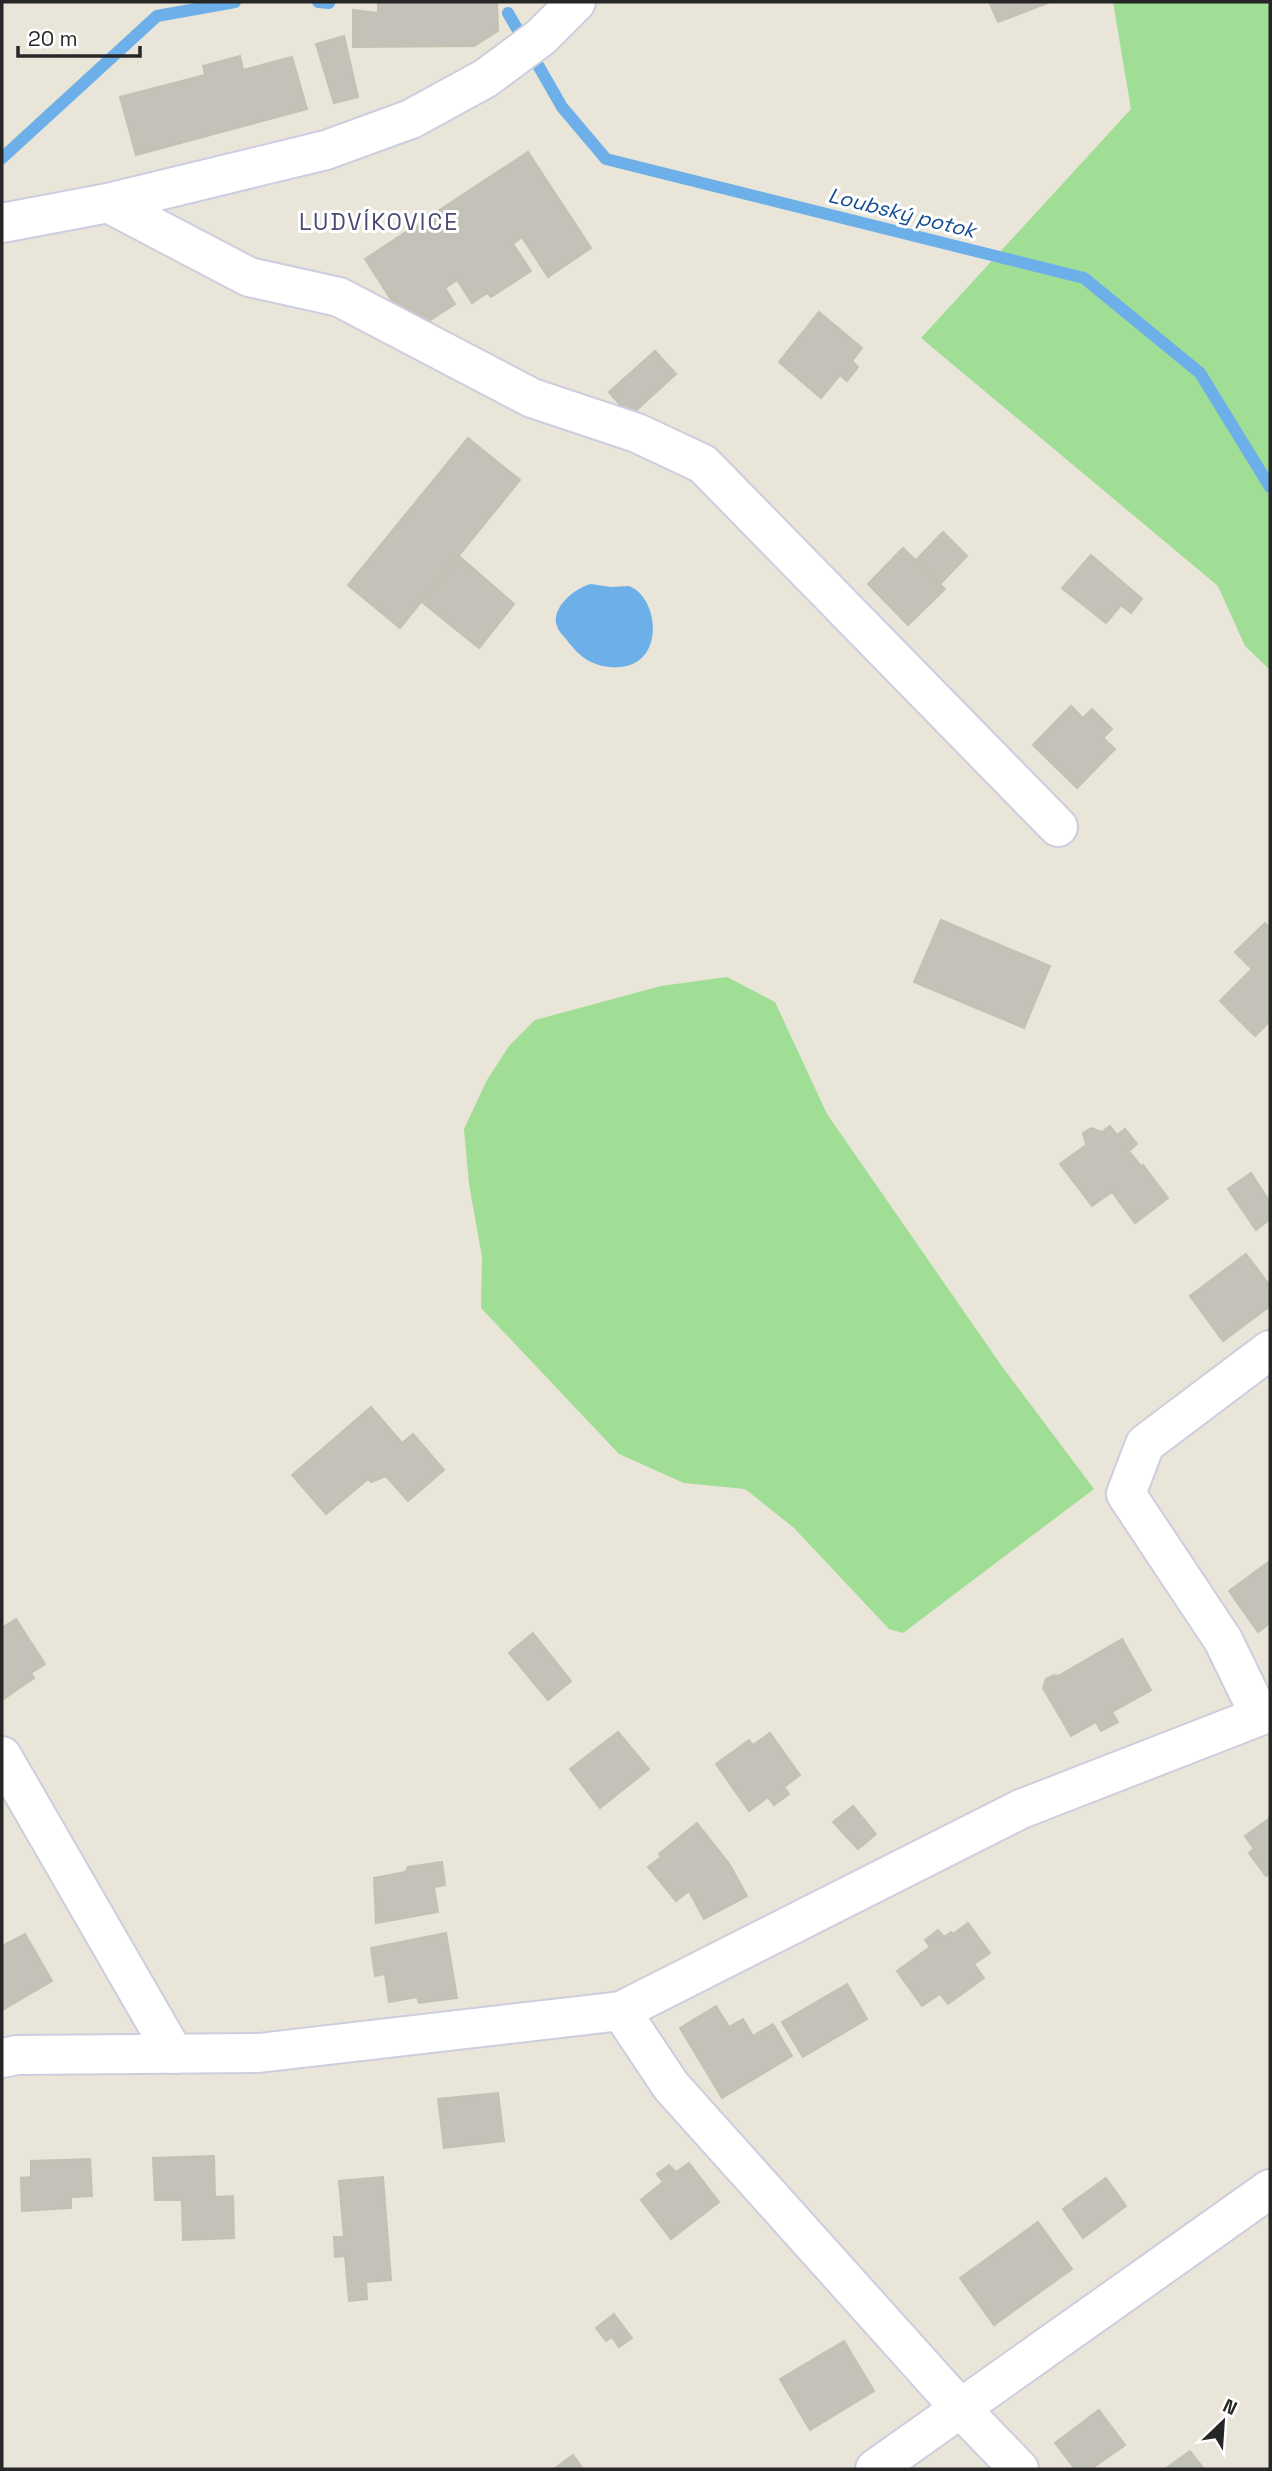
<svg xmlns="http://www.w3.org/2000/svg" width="1272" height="2471" viewBox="0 0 1272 2471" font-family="'Space Grotesk',sans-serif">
	<rect width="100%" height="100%" fill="#e9e5d8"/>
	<g fill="#a0de96">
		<path d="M1113 2H1270V670L1245 646 1218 586 921 338 1131 109Z"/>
		<path d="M727 977 775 1002 827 1114 1001 1365 1094 1489 903 1633 889 1629 794 1528 745 1489 684 1483 619 1454 481 1308 482 1257 469 1184 464 1129 487 1080 509 1046 535 1020 661 986Z"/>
	</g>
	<path fill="#6dafe8" d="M591 584 611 587 629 586C660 597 668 672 610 667 589 665 578 655 566 639 563 635 558 631 557 626 550 608 576 587 591 584Z"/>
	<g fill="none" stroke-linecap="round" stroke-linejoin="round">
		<g stroke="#6dafe8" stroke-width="12">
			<path d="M318 2 329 3"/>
			<path d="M508 13 562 107 606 159 1084 278 1200 373 1270 487"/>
			<path d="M2 158 157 16 235 2"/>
		</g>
	</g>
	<g fill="#c4c1b8" stroke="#c4c1b2" stroke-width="2">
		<path d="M378 2H497L498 31 474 46 353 47V10L378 13Z"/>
		<path d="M989 2H1050L998 22Z"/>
		<path d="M344 36 358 97 334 103 316 44Z"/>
		<path d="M240 56 243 70 292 57 307 109 136 155 120 97 205 75 203 66Z"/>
		<path d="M528 152 591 248 548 277 522 237 513 244 531 271 491 297 487 293 472 303 457 280 445 288 455 304 412 332 365 259Z"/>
		<path d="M819 312 862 348 852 361 858 367 847 381 840 375 821 398 779 362Z"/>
		<path d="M655 351 676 374 630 416 609 392Z"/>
		<path d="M468 438 520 480 400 628 348 585Z"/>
		<path d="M943 532 967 556 940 584 916 560Z"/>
		<path d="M903 548 945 589 908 625 868 584Z"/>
		<path d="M1091 555 1142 599 1131 613 1121 605 1106 623 1062 588Z"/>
		<path d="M459 556 514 604 479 648 422 602Z"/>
		<path d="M1071 706 1083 718 1092 709 1112 729 1103 738 1115 749 1077 788 1033 745Z"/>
		<path d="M941 920 1050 966 1024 1028 914 982Z"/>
		<path d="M1265 923 1270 928V1021L1255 1036 1220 1001 1252 969 1235 952Z"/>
		<path d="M1110 1126 1117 1135 1125 1129 1137 1144 1129 1151 1141 1166 1143 1165 1168 1198 1135 1223 1112 1192 1092 1206 1060 1164 1086 1145 1083 1133 1091 1128 1102 1132Z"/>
		<path d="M1251 1173 1270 1202V1219L1256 1230 1228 1189Z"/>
		<path d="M1246 1254 1270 1286V1306L1223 1341 1190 1296Z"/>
		<path d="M371 1407 402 1443 413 1434 444 1470 408 1501 386 1476 371 1482 368 1479 326 1514 292 1475Z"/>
		<path d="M1270 1561V1623L1258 1632 1229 1591Z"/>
		<path d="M16 1619 45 1664 31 1673 34 1678 2 1700V1625L3 1627Z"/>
		<path d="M533 1633 571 1681 548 1700 509 1653Z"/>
		<path d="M1122 1639 1151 1690 1112 1712 1118 1722 1101 1731 1096 1722 1071 1736 1043 1688 1046 1679 1054 1675 1058 1676Z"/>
		<path d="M618 1732 649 1769 600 1808 570 1769Z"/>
		<path d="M770 1733 800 1775 784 1787 789 1794 774 1805 768 1797 749 1811 716 1764 749 1740 753 1745Z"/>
		<path d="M853 1806 876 1834 858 1849 833 1822Z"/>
		<path d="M1270 1818V1873L1266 1876 1249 1853 1254 1849 1245 1836Z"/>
		<path d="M697 1823 730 1865 747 1896 704 1919 689 1891 676 1901 648 1867 661 1857 659 1854Z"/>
		<path d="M442 1862 445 1885 434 1887 438 1912 376 1923 374 1878 405 1872 408 1867Z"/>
		<path d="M968 1923 990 1953 974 1964 984 1978 948 2004 940 1994 922 2006 897 1971 930 1947 925 1940 938 1930 944 1937 951 1932 953 1934Z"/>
		<path d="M446 1933 457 1998 419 2003 417 1997 389 2002 385 1974 375 1976 371 1948Z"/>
		<path d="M25 1934 52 1981 4 2009 2 2005V1946Z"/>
		<path d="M847 1984 867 2019 803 2057 782 2022Z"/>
		<path d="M716 2006 729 2027 743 2019 753 2036 773 2024 792 2056 722 2098 680 2028Z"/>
		<path d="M498 2093 504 2141 444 2148 438 2099Z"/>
		<path d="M214 2156 215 2197 233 2196 234 2238 183 2240 182 2200H155L153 2158Z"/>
		<path d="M90 2159 92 2196 71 2197V2208L22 2211 21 2178 31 2177V2161Z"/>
		<path d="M689 2163 719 2202 671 2239 641 2200 663 2182 657 2174 669 2165 676 2172Z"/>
		<path d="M383 2177 391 2280 366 2282 367 2299 349 2301 345 2256 335 2257 334 2237H344L339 2181Z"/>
		<path d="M1106 2178 1126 2206 1083 2238 1063 2209Z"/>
		<path d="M1038 2222 1072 2269 994 2325 960 2278Z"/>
		<path d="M614 2314 632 2338 619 2347 612 2337 606 2341 596 2328Z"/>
		<path d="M844 2341 874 2391 810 2430 780 2379Z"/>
		<path d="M1099 2410 1125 2445 1091 2469H1075L1055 2443Z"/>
		<path d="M1190 2451 1204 2469H1165Z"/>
		<path d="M573 2455 583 2469H554Z"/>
	</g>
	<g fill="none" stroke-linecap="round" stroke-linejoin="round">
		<g stroke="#cecddf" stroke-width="42">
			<g id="minor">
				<path d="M108 203 249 277 339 297 532 398 637 433 703 464 1058 827"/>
				<path d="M2 223 108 203 326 150 411 119 486 78 541 37 576 2"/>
				<path d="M2 1756 174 2054"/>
				<path d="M621 2011 671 2086 960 2408 1019 2469"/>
				<path d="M2 2058 17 2055 259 2053 621 2011 1021 1809 1260 1716 1223 1640 1126 1494 1145 1444 1270 1350"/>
				<path d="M875 2469 1270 2189"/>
			</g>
		</g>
		<use href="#minor" stroke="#fff" stroke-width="38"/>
	</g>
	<g text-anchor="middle" stroke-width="6" stroke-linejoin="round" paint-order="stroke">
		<g font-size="21" font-style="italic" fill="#124b8f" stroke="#fff">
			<text transform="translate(902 213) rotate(14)" y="7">Loubský potok</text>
		</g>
		<g font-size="23" letter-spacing="2" fill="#4a4974" stroke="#fff">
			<text x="379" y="230">LUDVÍKOVICE</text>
		</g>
	</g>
	<rect width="1272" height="2471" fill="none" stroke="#262626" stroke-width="7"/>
	<g transform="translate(1223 2422) rotate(25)" stroke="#ffffff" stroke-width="5" paint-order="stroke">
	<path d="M0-5L12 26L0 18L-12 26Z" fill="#262626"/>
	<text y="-10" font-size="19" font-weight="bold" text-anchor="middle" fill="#262626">N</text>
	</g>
	<path d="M18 46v10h122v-10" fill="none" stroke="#262626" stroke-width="3.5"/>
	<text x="28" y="46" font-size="21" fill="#262626" stroke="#ffffff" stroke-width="5" paint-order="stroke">20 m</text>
</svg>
